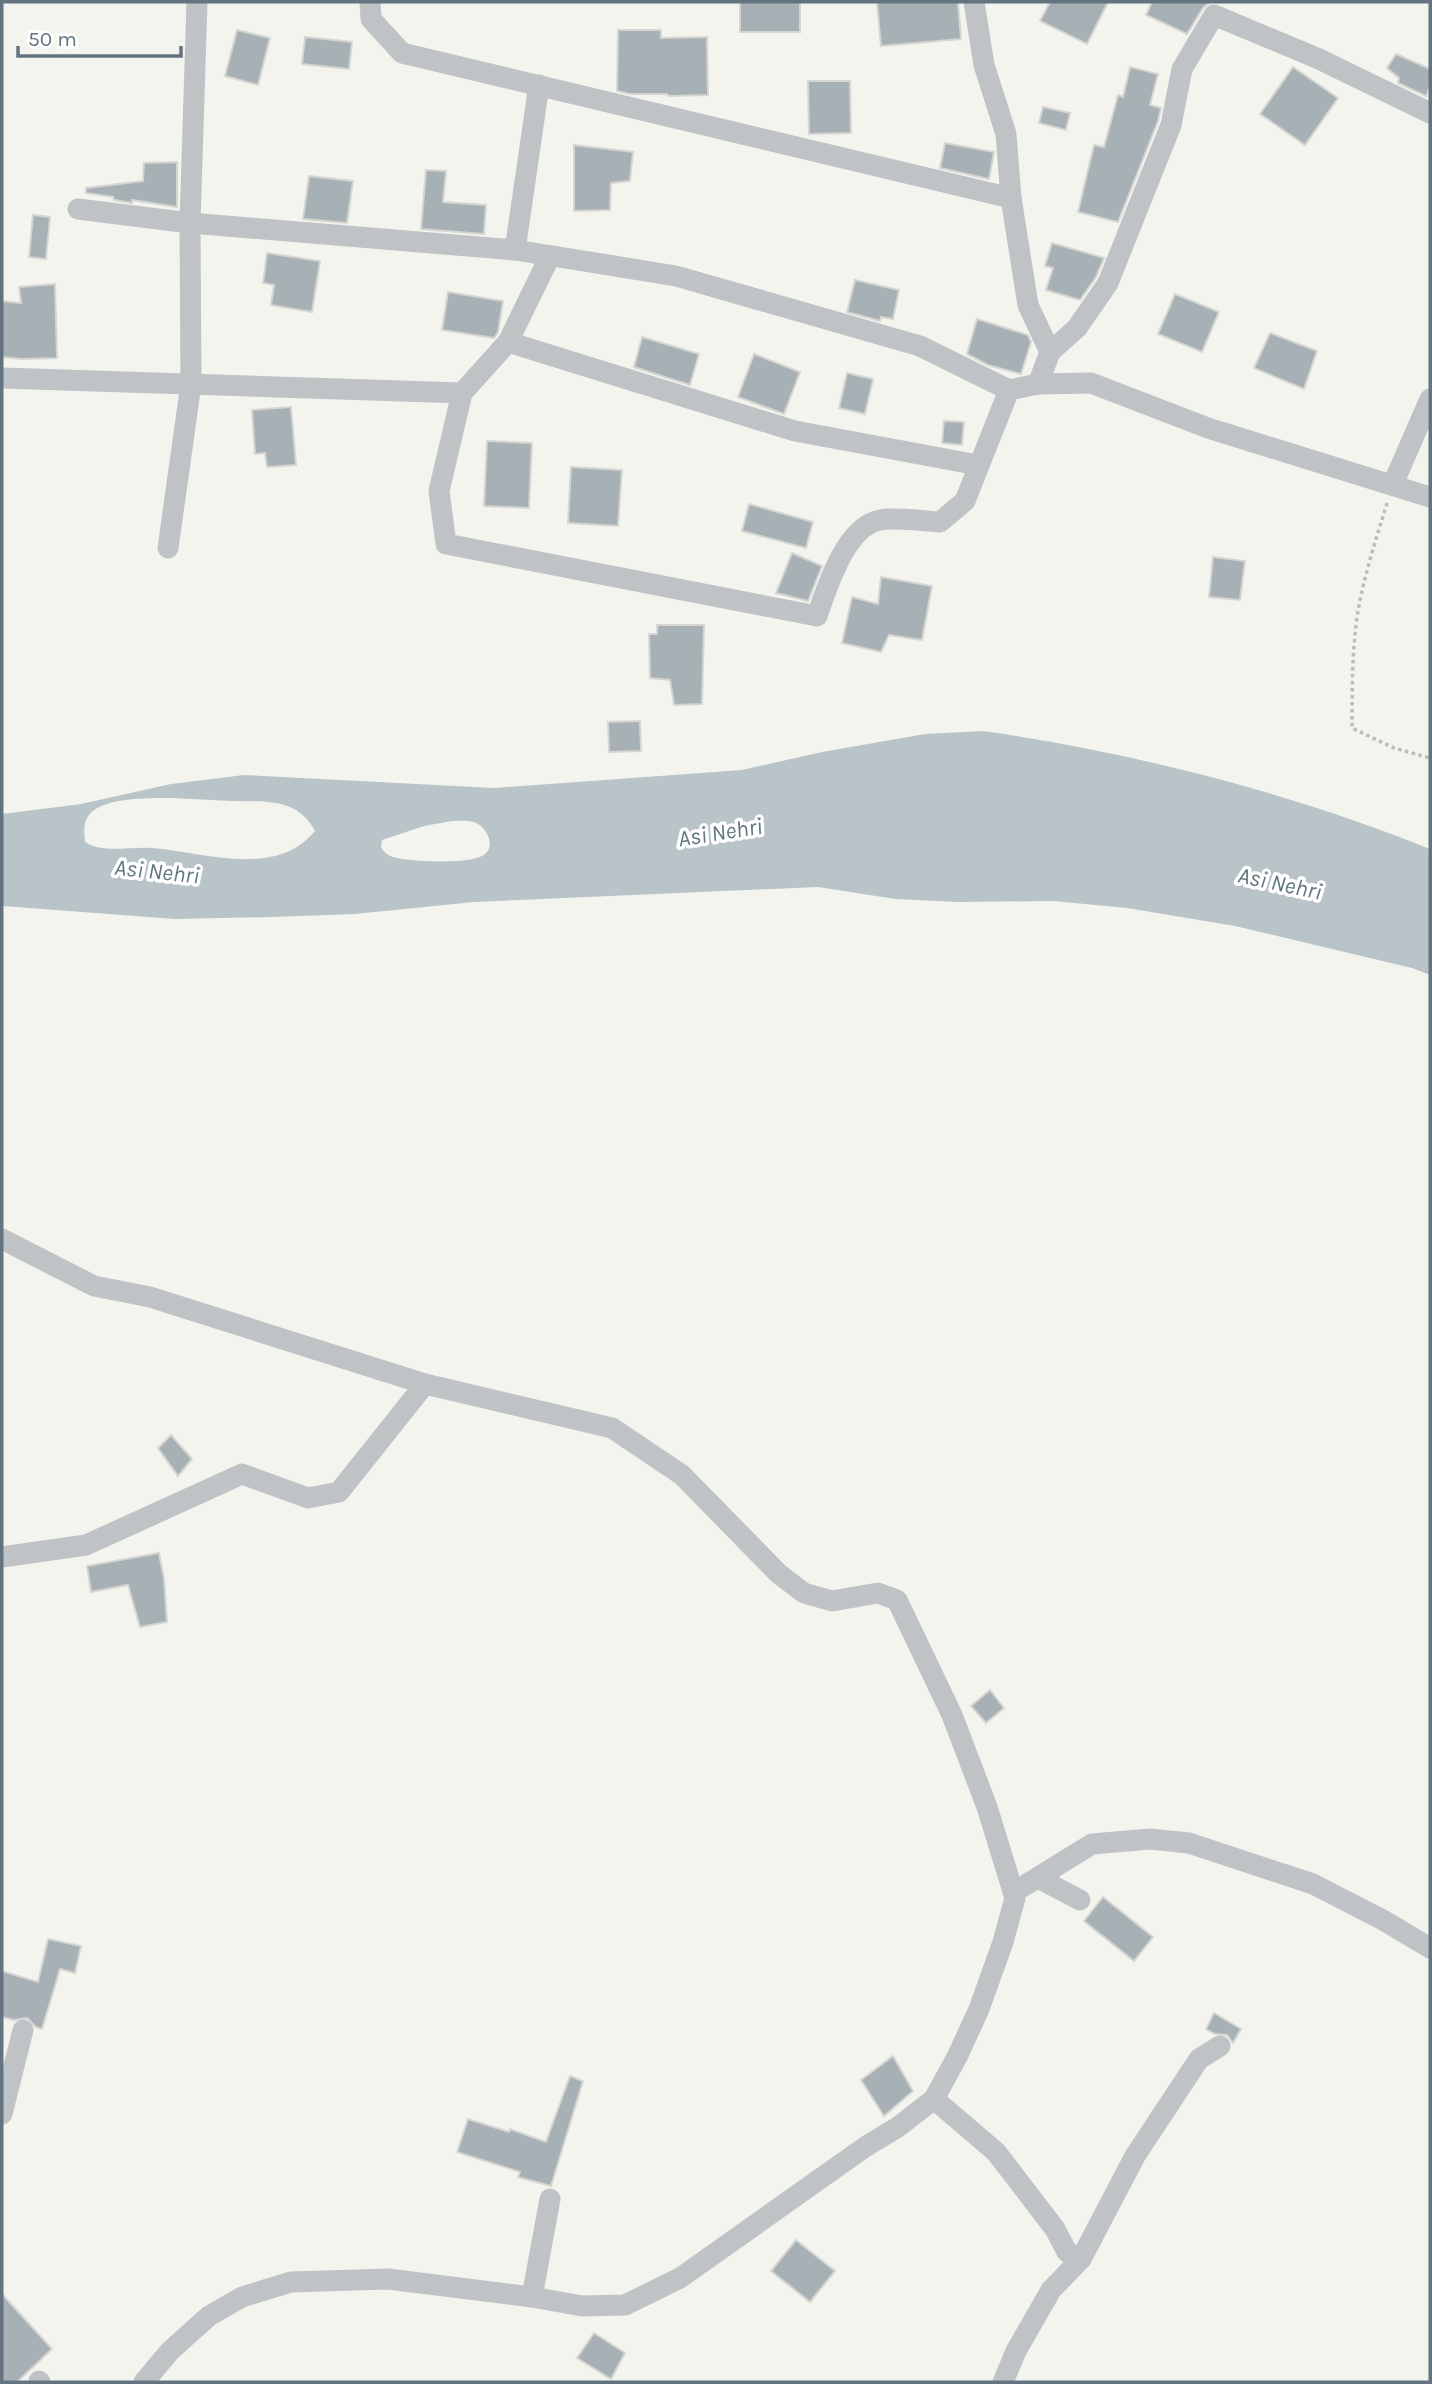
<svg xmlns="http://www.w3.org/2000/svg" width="1432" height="2384" viewBox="0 0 1432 2384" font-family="Karla,sans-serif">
	<rect width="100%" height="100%" fill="#f4f4ef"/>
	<path fill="#b9c4c9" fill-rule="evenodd" d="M983 731C1135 753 1288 792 1430 849V975L1412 968 1235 926 1127 908 1053 901 958 902 895 899 818 887 474 902 355 914 273 917 175 919 2 906V814L81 804 171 784 244 775 494 788 742 770 822 752 925 734ZM171 798C191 799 212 800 232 801 265 802 297 797 315 831 275 879 205 852 152 848 130 846 103 854 85 842 84 832 83 823 89 815 102 797 151 798 171 798ZM452 821C458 821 468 820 474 822 488 827 497 848 482 856 467 864 410 862 393 857 387 855 384 852 381 847L382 840 424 826Z"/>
	<g fill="#a7b0b4" stroke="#d5d5d2" stroke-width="2">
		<rect x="740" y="2" width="60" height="30"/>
		<path d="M877 2H958L961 39 881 46Z"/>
		<path d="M1050 2H1108L1087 44 1040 21Z"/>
		<path d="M1152 2H1210L1203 8 1187 34 1146 15Z"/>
		<path d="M237 30 270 38 258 85 225 76Z"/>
		<path d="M618 30H661V38L707 37 708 95 668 96 667 94H630L617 91Z"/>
		<path d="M305 37 352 42 349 69 302 64Z"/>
		<path d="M1396 54 1430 69V86L1426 96 1398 83 1399 78 1387 68Z"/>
		<path d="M1130 67 1158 74 1150 105 1161 108 1158 121 1118 222 1078 212 1094 145 1104 147 1118 95 1123 97Z"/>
		<path d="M1293 67 1338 98 1305 145 1260 114Z"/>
		<path d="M808 81H850L851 133 809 134Z"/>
		<path d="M1043 107 1070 113 1066 130 1039 123Z"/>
		<path d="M945 143 994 152 989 179 940 168Z"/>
		<path d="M574 145 633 152 630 181 611 183 610 210 574 211Z"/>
		<path d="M177 162V207L132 200V203L114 200 113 197 86 193V188L143 181 144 163Z"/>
		<path d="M426 170 446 171 443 202 486 205 484 234 421 229Z"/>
		<path d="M309 176 353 181 347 223 303 219Z"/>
		<path d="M33 215 50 217 46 259 29 257Z"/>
		<path d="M1052 243 1104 258 1096 277 1080 300 1046 290 1053 268 1045 266Z"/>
		<path d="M267 253 320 261 312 312 271 305 274 285 263 283Z"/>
		<path d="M855 280 899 290 893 319 881 317 880 321 847 312Z"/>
		<path d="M55 284 57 358 21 359 2 357V301L21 303 19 287Z"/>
		<path d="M448 292 503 301 498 332 494 338 442 330Z"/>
		<path d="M1175 294 1219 312 1202 352 1158 334Z"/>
		<path d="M977 319 1028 335 1031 342 1021 374 988 365 967 354Z"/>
		<path d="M1270 333 1317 351 1304 389 1254 368Z"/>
		<path d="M642 337 699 354 690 385 634 367Z"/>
		<path d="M754 354 800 372 784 414 738 397Z"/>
		<path d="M847 373 873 379 865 414 839 408Z"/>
		<path d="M291 407 296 465 267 467 265 453 255 454 252 410Z"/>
		<path d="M944 421 964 422 962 445 942 443Z"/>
		<path d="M487 441 532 443 529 508 484 506Z"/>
		<path d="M571 467 622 470 618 526 568 523Z"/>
		<path d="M749 504 813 522 806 548 742 531Z"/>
		<path d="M792 553 822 566 808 601 776 593Z"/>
		<path d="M1213 557 1245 561 1240 600 1209 597Z"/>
		<path d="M881 577 932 586 922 640 889 635 881 652 842 643 852 597 878 604Z"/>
		<path d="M657 625H704L702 704 674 705 670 680 650 678 649 634H657Z"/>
		<path d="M640 721 641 751 609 752 608 722Z"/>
		<path d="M171 1435 192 1459 178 1476 158 1448Z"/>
		<path d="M159 1553 164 1579 167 1622 140 1627 128 1585 91 1592 87 1566Z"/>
		<path d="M990 1690 1004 1708 986 1723 971 1706Z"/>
		<path d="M1103 1897 1153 1937 1134 1961 1084 1921Z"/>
		<path d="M48 1939 81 1946 75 1973 60 1969 42 2029 36 2027 27 2018 14 2020 2 2017V1971L38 1982Z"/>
		<path d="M1214 2013 1241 2029 1233 2043 1227 2035 1215 2034 1206 2029Z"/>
		<path d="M893 2056 913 2091 884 2116 861 2080Z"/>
		<path d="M570 2076 583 2081 551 2186 518 2177 520 2172 457 2152 468 2119 509 2132 510 2129 546 2142Z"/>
		<path d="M796 2240 835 2271 810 2302 771 2271Z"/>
		<path d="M2 2294 52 2349 17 2382H2Z"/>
		<path d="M594 2333 625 2353 611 2379 577 2358Z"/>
	</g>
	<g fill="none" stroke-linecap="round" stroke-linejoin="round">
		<path stroke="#b9bbbd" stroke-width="3.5" stroke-dasharray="3.5 3.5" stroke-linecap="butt" d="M1387 503C1375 543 1361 584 1356 625 1352 659 1352 694 1352 728L1394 748 1430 758"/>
		<g stroke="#bfc3c6" stroke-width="21">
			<path d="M370 2 371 19 402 53 1011 198"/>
			<path d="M78 209 190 223 515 250 676 276 920 346 1009 390"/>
			<path d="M515 250 539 85"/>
			<path d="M550 256 508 342 462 393 439 491 446 544 817 616C827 587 846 526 880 520 894 517 924 521 940 522L965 501 1009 390 1038 384 1050 352 1028 305 1011 198 1006 134 984 65 974 2"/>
			<path d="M508 342 795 431 978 465"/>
			<path d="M1050 352 1077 328 1108 283 1171 125 1182 69 1214 15 1319 59 1430 113"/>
			<path d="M2 378 462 393"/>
			<path d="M1038 384 1091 383 1208 428 1430 497"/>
			<path d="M1393 484 1430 399"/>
			<path d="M168 548 191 384 190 223 197 2"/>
			<path d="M2 1239 94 1286 150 1297 425 1384 612 1428 682 1475 779 1574 804 1593 832 1601 878 1593 897 1600 952 1715 987 1807 1015 1898 1003 1942 979 2009 958 2055 934 2099 898 2127 865 2147 680 2278 625 2305 582 2306 532 2297 388 2279 291 2282 242 2297 209 2316 170 2351 144 2382"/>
			<path d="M2 1557 86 1545 242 1474 308 1498 339 1492 425 1384"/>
			<path d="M1038 1878 1080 1900"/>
			<path d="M1014 1892 1092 1844 1150 1839 1189 1843 1313 1884 1383 1920 1430 1948"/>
			<path d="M934 2099 996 2152 1055 2229 1067 2252 1081 2259 1051 2290 1016 2351 1003 2382"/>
			<path d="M2 2114 23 2030"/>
			<path d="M1081 2259 1135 2156 1199 2059 1220 2046"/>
			<path d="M532 2297 550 2199"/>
			<path d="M39 2381 40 2382"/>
		</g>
	</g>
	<g text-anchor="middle" stroke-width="7" stroke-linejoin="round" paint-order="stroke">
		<g font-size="23" font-style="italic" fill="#5f777e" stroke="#fff">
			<text transform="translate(720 832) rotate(-9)" y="8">Asi Nehri</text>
			<text transform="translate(157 871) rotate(6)" y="8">Asi Nehri</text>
			<text transform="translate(1280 883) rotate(12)" y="8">Asi Nehri</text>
		</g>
	</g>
	<rect width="1432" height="2384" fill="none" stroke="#637480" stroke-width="7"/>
	<path d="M18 46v10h163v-10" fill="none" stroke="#637480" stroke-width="3.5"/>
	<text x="28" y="46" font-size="21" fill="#637480" stroke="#ffffff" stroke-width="5" paint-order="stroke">50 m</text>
</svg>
